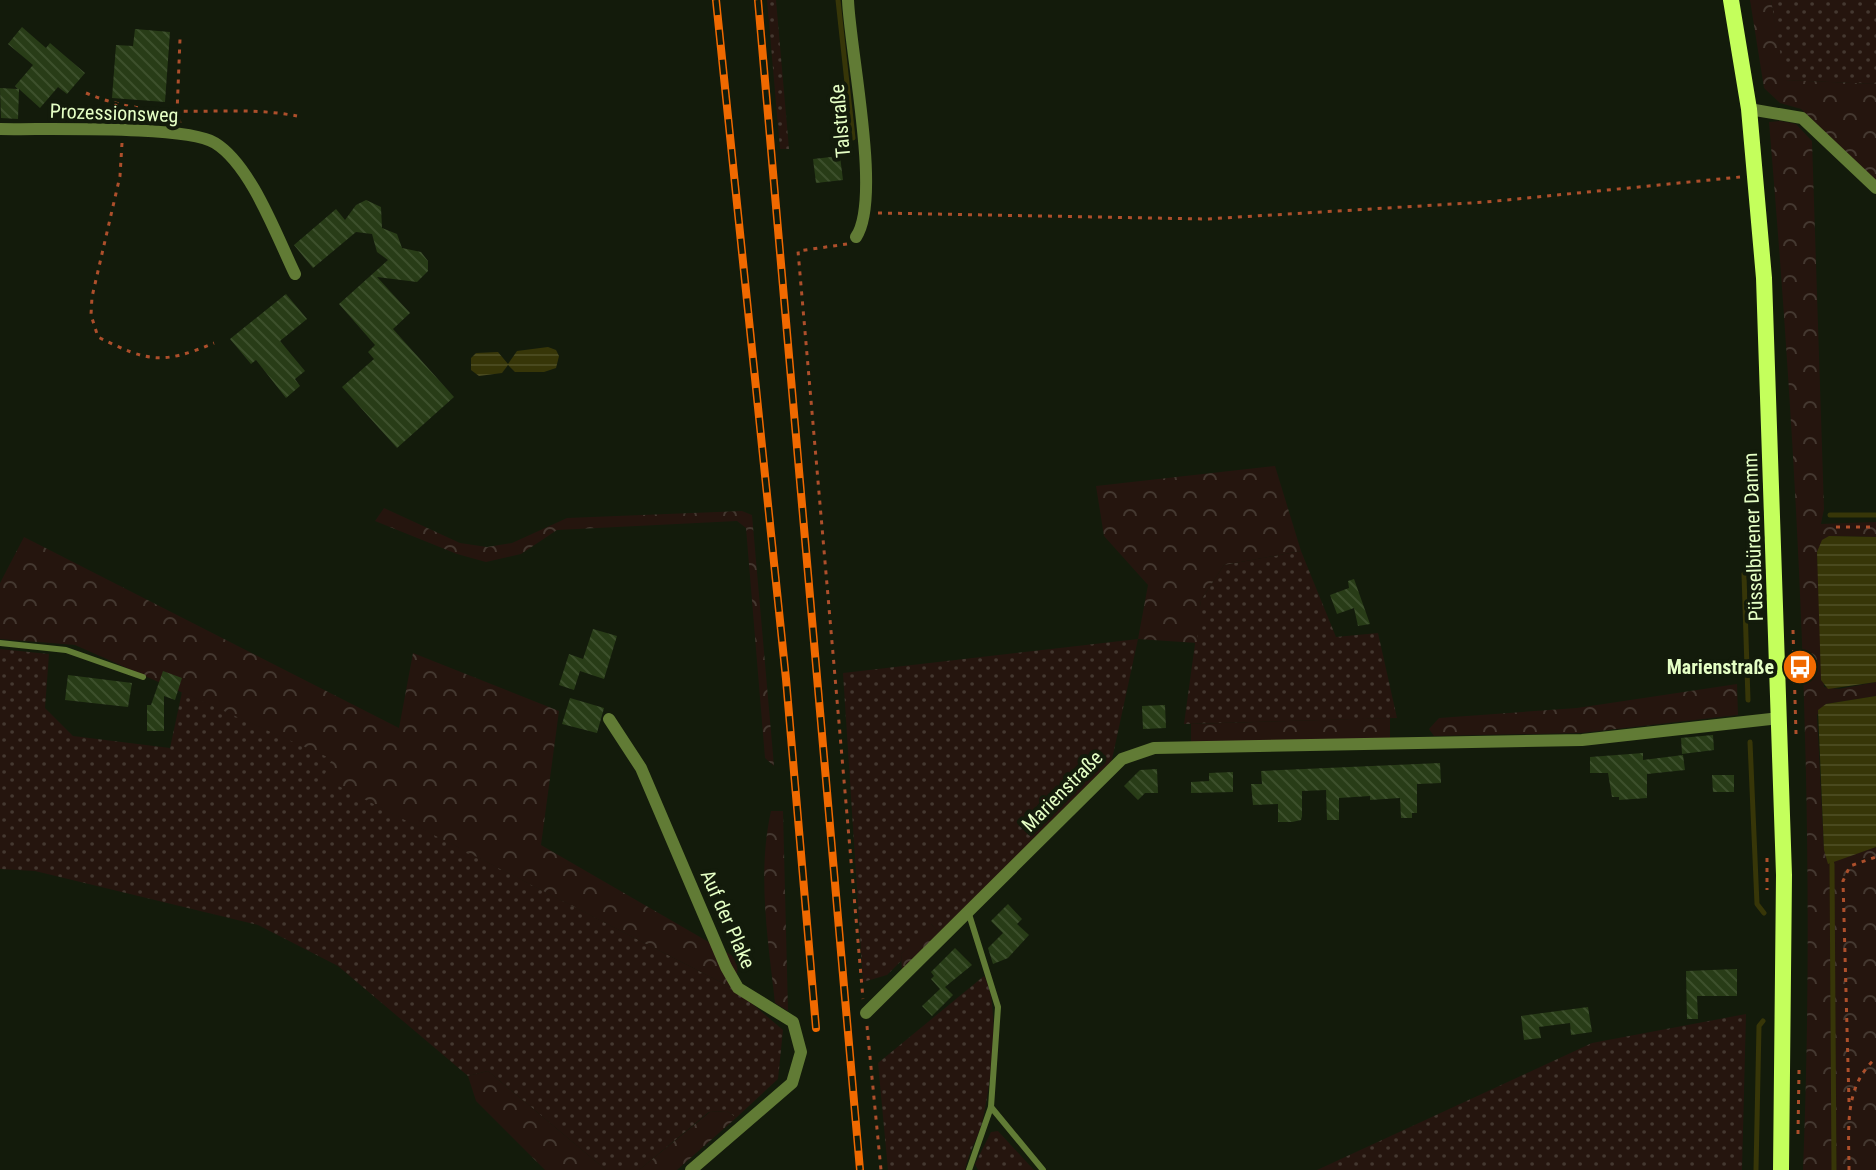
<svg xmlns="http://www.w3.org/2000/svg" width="1876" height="1170" viewBox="0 0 1876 1170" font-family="'Roboto Condensed',sans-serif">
	<defs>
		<pattern id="grass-dots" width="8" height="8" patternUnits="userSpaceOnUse" patternTransform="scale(2)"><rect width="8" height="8" fill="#25150e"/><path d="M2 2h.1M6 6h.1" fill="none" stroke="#443830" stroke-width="1.8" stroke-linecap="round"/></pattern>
		<pattern id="forest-crowns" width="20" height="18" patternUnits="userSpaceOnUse" patternTransform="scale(2)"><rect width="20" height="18" fill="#25150e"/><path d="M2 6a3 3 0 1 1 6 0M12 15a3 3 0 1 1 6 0" fill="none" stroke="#443830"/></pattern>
		<pattern id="water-rules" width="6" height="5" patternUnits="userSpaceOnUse" patternTransform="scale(2)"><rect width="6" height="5" fill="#373608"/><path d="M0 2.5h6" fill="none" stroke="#4a4a1f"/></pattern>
		<pattern id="building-back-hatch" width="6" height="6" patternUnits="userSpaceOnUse" patternTransform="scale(2)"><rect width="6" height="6" fill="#283c17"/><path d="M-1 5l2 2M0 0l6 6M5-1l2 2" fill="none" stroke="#3d502c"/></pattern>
	</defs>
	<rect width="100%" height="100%" fill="#131b0b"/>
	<g fill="url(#grass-dots)">
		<path d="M767 0H776L789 149H780Z"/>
		<path d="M1771 0H1876V84L1784 80Z"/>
		<path d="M1301 551 1336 637 1378 633 1397 718 1184 724 1201 600 1224 565Z"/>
		<path d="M1138 639 1111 764 940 934 931 924 901 954V961L887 975 863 982 843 673Z"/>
		<path d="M0 649 49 654 45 708 73 736 170 748 182 692 333 759 324 778 736 990 783 1030 778 1079 736 1118 727 1111 709 1112 639 1170H606L488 1071 468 1076 338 966 258 925 35 871 0 869Z"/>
		<path d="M984 976C1002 1006 990 1090 982 1123 977 1139 968 1154 965 1170H888L878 1063Z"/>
		<path d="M1746 1014 1742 1170H1317L1592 1043Z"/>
		<path d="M998 1131 1034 1170H978L975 1164 991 1132Z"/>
	</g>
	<g fill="url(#forest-crowns)">
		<path d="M1750 0H1771L1785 80 1876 84V181L1801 109 1780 103 1764 88Z"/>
		<path d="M1780 121 1796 124 1812 141 1824 509 1821 524 1876 522V537L1829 536 1817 552 1824 687 1839 689 1876 682V696L1826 704 1817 715 1824 849 1836 860 1876 847V1170H1803C1817 823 1798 467 1769 122Z"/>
		<path d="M1275 466 1301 551 1224 565 1201 600 1197 643 1138 639 1148 585 1104 536 1096 486Z"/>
		<path d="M384 508 460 543 487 547 512 543 567 518 742 511 752 515 774 766 765 758 746 528 737 521 557 530 521 554 486 562 457 554 375 521Z"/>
		<path d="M24 537 399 728 413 653 559 711 541 845 738 959 736 990 323 778 332 759 75 645 0 639V583Z"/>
		<path d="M1737 684 1738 715 1581 733 1434 736 1429 729 1439 718 1577 708Z"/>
		<path d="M1390 718V738L1191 744V724Z"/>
		<path d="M771 811H783L788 1011 775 1003C768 940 757 874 771 811Z"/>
		<path d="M930 923 940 934 902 971 901 954Z"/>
		<path d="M488 1071 606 1170H545L476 1101 468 1076Z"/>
		<path d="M727 1111 736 1118 677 1170H639L710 1112Z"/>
	</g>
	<g fill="url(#water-rules)">
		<path d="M548 347 556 350 559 356 556 368 544 372H515L508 365 502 373 479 376 471 370V358L476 353 498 352 508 364 517 351Z"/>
		<path d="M1829 536 1876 537V682L1828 689 1821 680 1817 552 1822 540Z"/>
		<path d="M1876 696V847L1828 864 1824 850 1818 710 1826 704Z"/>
	</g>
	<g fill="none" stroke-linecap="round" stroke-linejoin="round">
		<g stroke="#373608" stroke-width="5">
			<path d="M838 0 853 138"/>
			<path d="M1830 515H1876"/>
			<path d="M1744 574 1748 700"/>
			<path d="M1750 742 1757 904 1764 913"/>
			<path d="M1832 864 1834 1170"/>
			<path d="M1756 1170 1759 1026 1763 1021"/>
		</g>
	</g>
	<g fill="url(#building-back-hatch)">
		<path d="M22 27 46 48 50 43 85 73 67 94 58 87 40 108 19 89 18 119 1 118 0 88 18 89 15 86 33 65 8 44Z"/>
		<path d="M135 29 170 32 165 102 112 98 116 45 133 46Z"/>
		<path d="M840 156 843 180 816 183 813 159Z"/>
		<path d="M366 200 381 207 382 228 397 234 402 248 421 252 428 261V271L417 282 377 277 410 313 393 329 454 397 397 448 342 387 374 359 368 352 375 345 339 304 388 260 377 252 372 234 356 232 313 268 294 245 336 209 345 220 356 205Z"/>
		<path d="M286 294 307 319 280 341 305 371 295 379 300 386 286 398 256 360 251 364 230 339Z"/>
		<path d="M1354 579 1370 624 1358 626 1354 608 1337 614 1330 595 1349 588 1348 581Z"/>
		<path d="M593 629 617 636 604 679 580 671 574 690 559 685 569 654 583 659Z"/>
		<path d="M163 671 182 678 175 700 164 696V731H147V705H151Z"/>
		<path d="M68 675 132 683 128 707 65 700Z"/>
		<path d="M570 698 604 708 597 733 562 724Z"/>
		<path d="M1165 705 1166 728 1143 729 1142 706Z"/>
		<path d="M1713 735 1714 750 1682 754 1681 738Z"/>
		<path d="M1643 753V760L1683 755 1685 770 1647 774V798L1619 800V797H1612L1608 773H1590V757Z"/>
		<path d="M1440 763 1441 783 1417 784V813H1412V818H1401L1400 798 1370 800V796L1339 798V820H1327L1326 790 1302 791V816L1301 820 1292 822H1278V804L1253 805 1251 784H1262L1261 771Z"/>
		<path d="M1157 769 1158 793H1145L1138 800 1124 786 1140 770Z"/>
		<path d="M1233 772V792L1191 793V782L1209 781V773Z"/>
		<path d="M1712 775H1734V792H1713Z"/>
		<path d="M1008 904 1022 919 1017 924 1029 935 1008 958 993 964 988 948 1003 933 991 921Z"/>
		<path d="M955 948 972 965 945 987 953 995 932 1016 922 1006 940 989 931 979 934 976 931 972Z"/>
		<path d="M1737 969V996H1697L1698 1019H1687L1686 971Z"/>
		<path d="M1588 1007 1592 1032 1571 1035 1570 1023 1539 1027 1541 1038 1524 1040 1521 1016Z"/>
	</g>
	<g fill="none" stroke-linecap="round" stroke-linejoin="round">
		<g stroke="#ad4f2b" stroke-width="3" stroke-dasharray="4 6" stroke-linecap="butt">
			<path d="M86 93C162 125 223 102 297 116"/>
			<path d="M180 123 177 113 180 39"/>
			<path d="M122 143 120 176 92 297 91 315 98 337C148 362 162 365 214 343"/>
			<path d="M878 213 1206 219 1486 202 1740 177"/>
			<path d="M847 244 798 251 863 999"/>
			<path d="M1836 527H1876"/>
			<path d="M1793 630 1796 734"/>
			<path d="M1767 858V890"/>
			<path d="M867 1026 881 1170"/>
			<path d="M1849 1102 1843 881 1850 866 1876 857"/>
			<path d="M1798 1134 1799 1070"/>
			<path d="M1849 1170C1849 1130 1843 1087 1876 1058"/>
		</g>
		<g stroke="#617b35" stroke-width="6">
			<path d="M0 643 66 650 143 677"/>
			<path d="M968 911 998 1007 991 1107 969 1170"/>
			<path d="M991 1107 1043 1170"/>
		</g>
		<g stroke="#617b35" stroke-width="12">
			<path d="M848 0C850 52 882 199 856 237"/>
			<path d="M1749 109 1802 118 1876 188"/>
			<path d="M0 129C42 130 186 125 215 143 251 165 277 237 295 274"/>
			<path d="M609 719 641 768 726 967 738 988 793 1022 801 1052 792 1083 691 1170"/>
			<path d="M866 1013 1122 759 1154 748 1582 740 1780 718"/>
		</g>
		<path stroke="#c4ff5c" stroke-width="16" d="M1731 0 1749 109 1764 278 1784 875 1781 1170"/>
		<g stroke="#f06900" stroke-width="8">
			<g id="rail">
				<path d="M716 0 786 679 816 1028"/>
				<path d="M758 0 860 1170"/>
			</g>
		</g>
		<use href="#rail" stroke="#131b0b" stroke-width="5" stroke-dasharray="15" stroke-linecap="butt"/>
	</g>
	<defs>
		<g id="bus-disc" transform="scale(1.8)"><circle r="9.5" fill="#f06900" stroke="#131b0b"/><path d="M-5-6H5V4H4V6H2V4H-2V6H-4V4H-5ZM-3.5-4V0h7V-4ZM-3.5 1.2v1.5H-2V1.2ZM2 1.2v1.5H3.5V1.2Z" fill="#fff"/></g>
	</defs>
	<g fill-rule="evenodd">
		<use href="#bus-disc" x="1800" y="667"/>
	</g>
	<g text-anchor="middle" stroke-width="8" stroke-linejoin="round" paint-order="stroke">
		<g font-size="20" fill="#e5ffc5" stroke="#131b0b">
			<text transform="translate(114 113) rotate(2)" y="7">Prozessionsweg</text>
			<text transform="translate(840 121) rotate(-95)" y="7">Talstraße</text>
			<text transform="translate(1753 537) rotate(-92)" y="7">Püsselbürener Damm</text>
			<text transform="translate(1062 791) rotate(-45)" y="7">Marienstraße</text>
			<text transform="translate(728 919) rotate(66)" y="7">Auf der Plake</text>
		</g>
		<g font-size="20" font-weight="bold" fill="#e5ffc5" stroke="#131b0b" text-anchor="end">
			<text x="1774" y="674">Marienstraße</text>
		</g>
	</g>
</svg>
